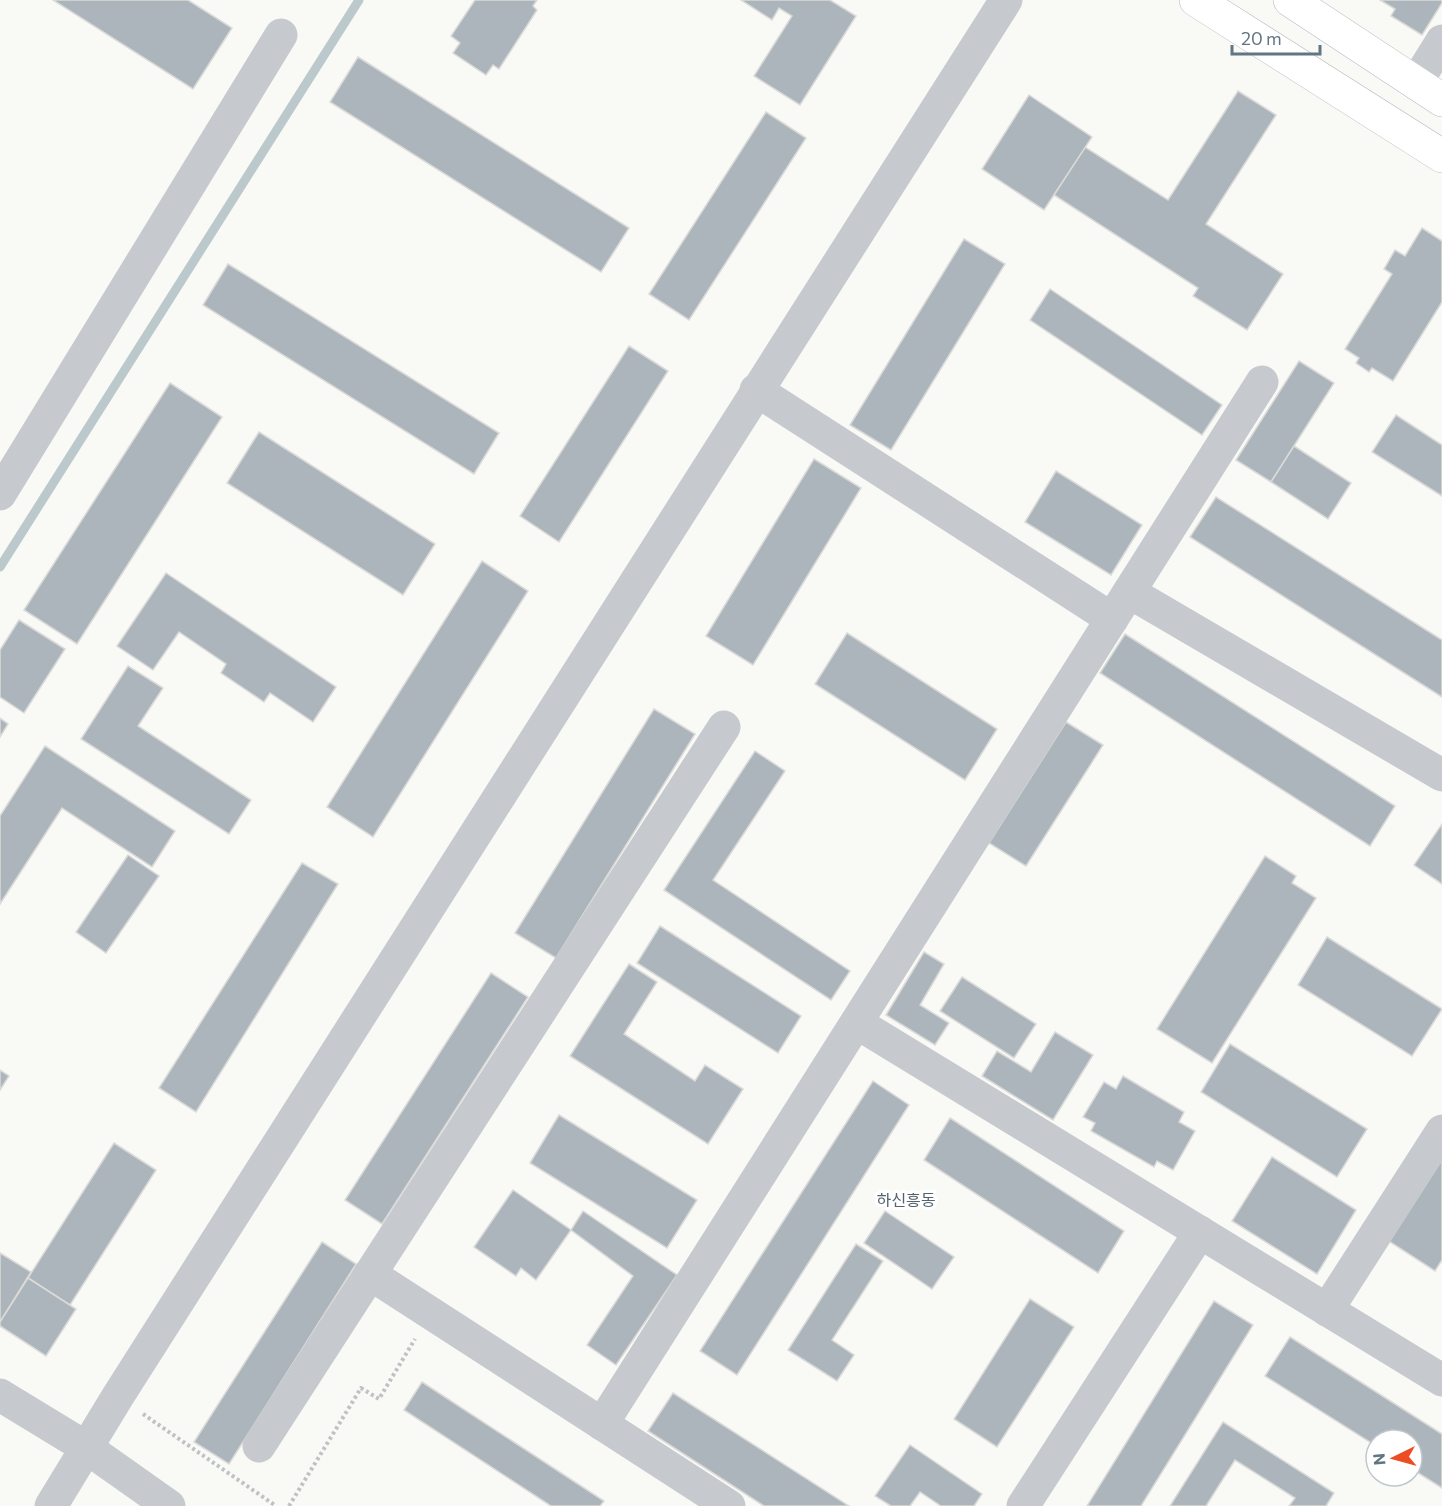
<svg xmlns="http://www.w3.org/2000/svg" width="1442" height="1506" viewBox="0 0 1442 1506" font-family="Commissioner,'Noto Sans KR',sans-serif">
	<rect width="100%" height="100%" fill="#f9f9f6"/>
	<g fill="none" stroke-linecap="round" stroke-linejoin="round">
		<path stroke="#bcc9cc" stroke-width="9" d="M0 567 359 0"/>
	</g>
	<g fill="#acb5bb" stroke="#dadad8" stroke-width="1.5">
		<path d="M53 0H188L232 28 193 89Z"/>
		<path d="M475 0H537L533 6 537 10 499 69 493 65 486 75 453 53 460 43 451 36Z"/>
		<path d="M741 0H830L856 16 800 105 754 76 792 16 779 8 772 20Z"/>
		<path d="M1380 0H1442V3L1422 35 1391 16 1395 9Z"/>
		<path d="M358 57 629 228 601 272 330 102Z"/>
		<path d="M1238 91 1276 115 1206 224 1283 274 1247 330 1193 296 1198 288 1054 195 1085 147 1168 200Z"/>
		<path d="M1029 95 1092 137 1044 210 982 169Z"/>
		<path d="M766 112 806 138 689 320 649 294Z"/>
		<path d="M1422 228 1442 241V302L1393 381 1372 368 1369 372 1356 363 1359 358 1345 349 1392 274 1384 269 1395 250 1405 256Z"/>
		<path d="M964 239 1005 264 891 450 850 425Z"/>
		<path d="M228 264 499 433 474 474 203 305Z"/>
		<path d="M1050 289 1222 405 1202 435 1030 320Z"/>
		<path d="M629 346 668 371 559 542 520 516Z"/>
		<path d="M1299 361 1334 383 1271 482 1236 460Z"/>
		<path d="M170 383 222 417 77 644 24 610Z"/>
		<path d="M1396 415 1442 445V496L1372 452Z"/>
		<path d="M259 432 435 544 403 595 227 483Z"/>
		<path d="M1294 446 1351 483 1328 519 1271 482Z"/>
		<path d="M814 459 861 488 753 665 706 636Z"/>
		<path d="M1056 471 1142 525 1111 575 1025 522Z"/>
		<path d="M1216 497 1442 640V697L1190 537Z"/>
		<path d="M482 561 528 591 373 837 327 807Z"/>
		<path d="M166 573 336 687 313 722 270 693 264 702 221 673 226 664 179 632 153 670 117 646Z"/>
		<path d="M19 620 65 649 24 713 0 697V650Z"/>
		<path d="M847 633 997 729 965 780 815 684Z"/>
		<path d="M1125 634 1395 806 1370 846 1100 673Z"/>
		<path d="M128 666 163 688 138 726 251 800 229 834 81 739Z"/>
		<path d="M654 709 695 734 556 958 515 933Z"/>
		<path d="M0 718 8 724 0 737Z"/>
		<path d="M1066 722 1103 745 1026 866 989 843Z"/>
		<path d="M45 746 175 831 152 867 62 808 0 904V816Z"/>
		<path d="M755 751 785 771 713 880 850 971 831 1000 664 890Z"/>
		<path d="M1442 824V884L1414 865Z"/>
		<path d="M128 855 159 876 106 953 76 932Z"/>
		<path d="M1265 856 1296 876 1292 883 1316 898 1212 1063 1157 1029Z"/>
		<path d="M302 863 338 884 196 1112 159 1088Z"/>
		<path d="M660 926 801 1016 778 1053 637 963Z"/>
		<path d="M1327 937 1442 1009 1412 1056 1298 985Z"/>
		<path d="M924 952 944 964 920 1005 949 1023 935 1045 886 1015Z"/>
		<path d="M629 964 657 982 624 1034 695 1081 705 1065 743 1089 708 1144 570 1056Z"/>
		<path d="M491 973 528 997 382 1224 345 1200Z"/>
		<path d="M962 977 1036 1024 1014 1058 940 1011Z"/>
		<path d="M1055 1032 1093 1055 1053 1120 982 1076 997 1051 1031 1072Z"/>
		<path d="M1230 1044 1367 1129 1337 1177 1201 1092Z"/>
		<path d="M0 1070 9 1076 0 1090Z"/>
		<path d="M1123 1076 1184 1112 1179 1122 1195 1131 1173 1170 1157 1161 1154 1167 1091 1131 1095 1123 1083 1117 1104 1082 1116 1089Z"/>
		<path d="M873 1081 909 1105 737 1375 700 1351Z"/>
		<path d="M559 1115 697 1200 667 1248 530 1163Z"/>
		<path d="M950 1118 1124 1231 1098 1273 924 1160Z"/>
		<path d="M114 1143 156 1170 70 1305 28 1278Z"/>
		<path d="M1442 1147V1260L1435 1271 1384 1238Z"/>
		<path d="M1272 1157 1356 1210 1317 1274 1232 1221Z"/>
		<path d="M513 1190 571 1230 536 1280 521 1268 516 1276 474 1247Z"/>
		<path d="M583 1211 677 1275 616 1365 587 1345 633 1276 571 1230Z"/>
		<path d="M885 1211 954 1257 932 1289 864 1243Z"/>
		<path d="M322 1242 356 1264 229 1464 194 1442Z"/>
		<path d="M856 1244 883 1261 832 1340 854 1355 837 1381 788 1350Z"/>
		<path d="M0 1253 31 1272 0 1322Z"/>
		<path d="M28 1278 76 1309 46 1356 0 1326V1322Z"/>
		<path d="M1030 1299 1074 1327 997 1447 954 1419Z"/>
		<path d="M1214 1301 1253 1325 1141 1506H1087Z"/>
		<path d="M1290 1337 1442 1434V1488L1412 1469V1440H1376V1446L1265 1376Z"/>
		<path d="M422 1382 604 1501 600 1506H551L404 1410Z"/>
		<path d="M673 1393 849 1506H764L648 1431Z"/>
		<path d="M1223 1422 1334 1493 1326 1506H1289L1295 1498 1235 1460 1206 1506H1170Z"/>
		<path d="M910 1445 982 1494 974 1506H941L920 1492 910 1506H891L875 1496Z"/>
	</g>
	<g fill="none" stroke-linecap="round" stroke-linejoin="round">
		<g stroke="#b7bcc0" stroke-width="34">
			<g id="major">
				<path d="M1196 0 1442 156"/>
				<path d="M1290 0 1442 100"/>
			</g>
		</g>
		<g stroke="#bfc2c4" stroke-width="4" stroke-dasharray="3 3" stroke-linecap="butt">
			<path d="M143 1414 276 1506"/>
			<path d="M289 1506 361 1388 379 1399 415 1339"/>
		</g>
		<g stroke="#c6cace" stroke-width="33">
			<path d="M1416 83 1442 41"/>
			<path d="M756 390 1112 619"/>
			<path d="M0 494 281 35"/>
			<path d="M1129 592 1442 775"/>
			<path d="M857 1023 1442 1380"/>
			<path d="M370 1274 729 1506"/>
			<path d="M1327 1310 1442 1131"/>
			<path d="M0 1395 87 1448 169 1506"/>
			<path d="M602 1424 1262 382"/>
			<path d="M259 1446 724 727"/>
			<path d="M51 1506 118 1396 1006 0"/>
			<path d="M1023 1506 1200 1232"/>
		</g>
		<use href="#major" stroke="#fff" stroke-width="33"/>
	</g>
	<g text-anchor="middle" stroke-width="6" stroke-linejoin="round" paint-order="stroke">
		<g font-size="16" fill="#54636d" stroke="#fff">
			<text x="906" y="1206">하신흥동</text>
		</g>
	</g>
	<g transform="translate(1394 1458) rotate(265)"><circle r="28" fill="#ffffff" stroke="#c0c8cd" stroke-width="1.5"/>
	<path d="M0-4.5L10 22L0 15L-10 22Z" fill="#ed4d22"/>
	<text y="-9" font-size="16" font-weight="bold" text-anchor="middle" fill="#627583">N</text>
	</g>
	<path d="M1232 45v9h88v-9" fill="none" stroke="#627583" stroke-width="3"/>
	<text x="1241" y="45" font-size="18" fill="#627583" stroke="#ffffff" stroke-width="4.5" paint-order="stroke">20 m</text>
</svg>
